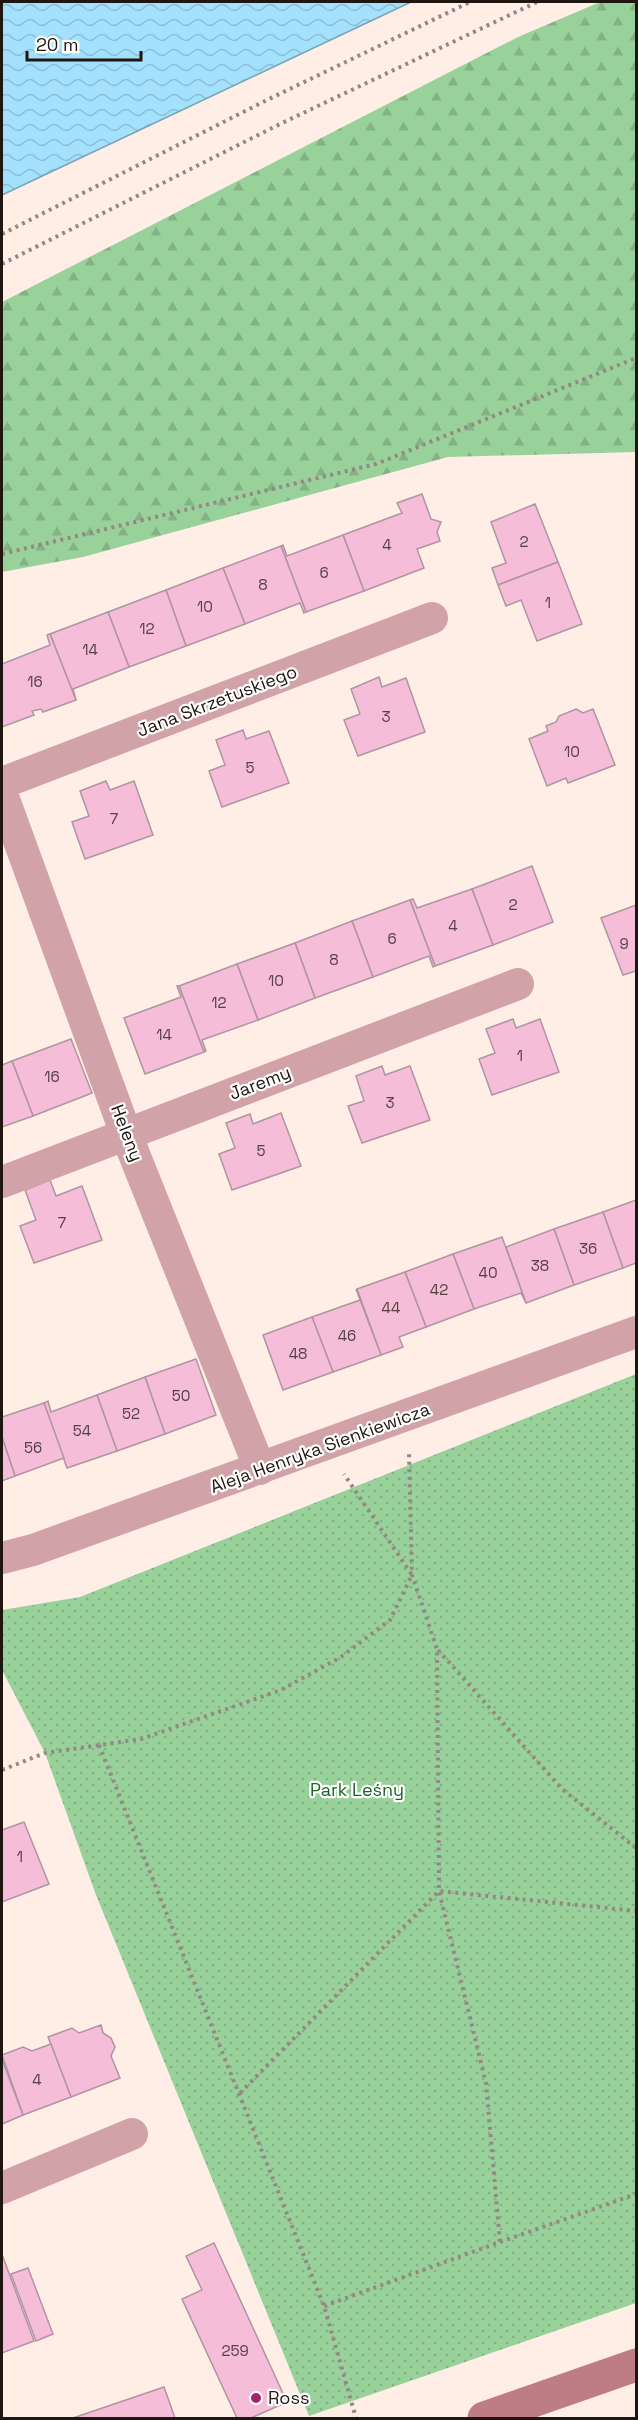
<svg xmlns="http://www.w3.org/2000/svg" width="638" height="2420" viewBox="0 0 638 2420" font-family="'Space Grotesk',sans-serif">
	<defs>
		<pattern id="green-dots" width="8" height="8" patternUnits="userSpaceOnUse" patternTransform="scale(1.5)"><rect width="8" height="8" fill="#99d19b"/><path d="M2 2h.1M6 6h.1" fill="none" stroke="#83b384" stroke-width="1.8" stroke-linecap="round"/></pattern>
		<pattern id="forest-firs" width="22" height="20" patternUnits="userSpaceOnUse" patternTransform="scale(1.5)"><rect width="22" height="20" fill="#99d19b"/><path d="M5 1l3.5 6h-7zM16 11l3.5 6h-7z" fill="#83b384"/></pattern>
		<pattern id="water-waves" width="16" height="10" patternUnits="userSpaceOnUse" patternTransform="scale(1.5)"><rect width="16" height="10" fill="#a3e1fd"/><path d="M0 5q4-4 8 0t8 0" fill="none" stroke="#8cc0d8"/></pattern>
	</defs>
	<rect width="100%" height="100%" fill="#ffeee6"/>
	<path fill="url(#green-dots)" d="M636 1374V2303L309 2416 96 1895 45 1753 2 1670V1610L80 1597Z"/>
	<path fill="url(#forest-firs)" d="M600 2H636V452L448 457 83 557 2 572V302L518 37Z"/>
	<path fill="url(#water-waves)" stroke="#7ba4b6" stroke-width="1.5" d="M2 2H411L2 195Z"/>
	<g fill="#f6bdd8" stroke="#af95a1" stroke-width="1.5">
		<path d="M422 494 431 519 441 522 437 532 440 541 417 549 424 568 364 591 343 535 402 513 397 503Z"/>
		<path d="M535 504 558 562 498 585 492 568 506 563 491 522Z"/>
		<path d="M343 535 364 591 306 612 281 546 283 545 287 556Z"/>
		<path d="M281 546 306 612 304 613 300 603 245 624 223 568Z"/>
		<path d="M558 562 582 624 537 641 521 600 506 606 498 585Z"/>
		<path d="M223 568 245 624 186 646 166 590Z"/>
		<path d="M166 590 186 646 129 667 108 612Z"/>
		<path d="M108 612 129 667 73 689 76 700 50 634Z"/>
		<path d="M50 634 76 700 43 712 41 709 32 711 34 715 2 727V664L50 645 47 635Z"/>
		<path d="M379 677 382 687 406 678 425 732 358 756 344 720 360 714 351 689Z"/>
		<path d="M576 709 583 713 593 709 615 765 568 783 566 778 547 786 529 739 548 731 546 726 556 722 559 716Z"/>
		<path d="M243 730 246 739 269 731 289 783 222 807 209 771 225 765 216 740Z"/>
		<path d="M106 781 110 790 134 781 153 835 85 859 72 822 89 816 80 791Z"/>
		<path d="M532 866 553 922 493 945 472 889Z"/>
		<path d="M472 889 493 945 435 966 410 900 413 899 417 908Z"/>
		<path d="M410 900 435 966 433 967 429 956 373 977 352 921Z"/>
		<path d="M636 905V971L623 975 601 918Z"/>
		<path d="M352 921 373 977 315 998 295 943Z"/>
		<path d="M295 943 315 998 258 1020 237 964Z"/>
		<path d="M237 964 258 1020 202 1040 206 1051 204 1052 179 986Z"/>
		<path d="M177 986H179L204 1052 145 1074 124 1018 181 997Z"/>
		<path d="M513 1019 516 1028 540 1019 559 1072 492 1095 479 1059 495 1053 486 1029Z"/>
		<path d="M71 1039 92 1093 33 1116 12 1061Z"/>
		<path d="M12 1061 33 1116 2 1127V1065Z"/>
		<path d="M382 1066 385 1075 410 1066 430 1120 362 1143 348 1106 364 1101 356 1076Z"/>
		<path d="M281 1113 301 1166 232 1190 219 1154 235 1148 226 1123 250 1114 253 1124Z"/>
		<path d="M50 1180 56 1196 82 1186 102 1240 34 1263 20 1226 36 1220 25 1190Z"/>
		<path d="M636 1200V1263L623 1268 603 1212Z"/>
		<path d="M603 1212 623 1268 574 1285 554 1229Z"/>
		<path d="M554 1229 574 1285 526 1303 506 1247Z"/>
		<path d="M502 1237 526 1303 521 1293 474 1309 453 1254Z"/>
		<path d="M453 1254 474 1309 426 1327 405 1272Z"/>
		<path d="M405 1272 426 1327 399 1337 403 1347 381 1355 357 1289Z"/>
		<path d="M356 1289 381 1355 333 1372 312 1317 360 1300Z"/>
		<path d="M312 1317 333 1372 283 1390 263 1335Z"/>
		<path d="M196 1359 216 1415 165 1434 145 1377Z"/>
		<path d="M145 1377 165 1434 117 1451 97 1395Z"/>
		<path d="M97 1395 117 1451 67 1468 44 1403 48 1401 51 1412Z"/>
		<path d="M44 1403 64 1458 15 1476 2 1437V1417Z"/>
		<path d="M2 1437 15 1476 2 1481Z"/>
		<path d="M24 1822 49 1884 2 1902V1830Z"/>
		<path d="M101 2025 103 2033 111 2038 115 2047 111 2056 120 2078 71 2097 48 2037 72 2028 79 2033Z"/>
		<path d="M51 2044 71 2097 23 2115 2 2055 23 2047 32 2051Z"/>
		<path d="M3 2062 23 2115 2 2124V2063Z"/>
		<path d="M214 2243 287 2402 251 2418H237L182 2299 202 2290 186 2256Z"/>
		<path d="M3 2257 34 2341 2 2353V2258Z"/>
		<path d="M28 2268 53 2334 36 2341 11 2274Z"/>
		<path d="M164 2387 175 2418H73Z"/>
	</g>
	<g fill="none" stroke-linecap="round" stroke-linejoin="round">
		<g stroke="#958781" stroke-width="4" stroke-dasharray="3 4.5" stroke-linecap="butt">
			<path d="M2 234 269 99 470 2"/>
			<path d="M2 264 280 124 537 2"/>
			<path d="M2 554 376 464 636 358"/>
			<path d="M438 1650 562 1789 636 1848"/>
			<path d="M99 1745 324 2306 356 2418"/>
			<path d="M2 1770 45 1753 141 1739 281 1690 341 1657 390 1620 412 1575 344 1474"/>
			<path d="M240 2093 439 1891 636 1911"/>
			<path d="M500 2242 636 2194"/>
			<path d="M324 2306 500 2242 486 2083 439 1891 437 1649 412 1575 409 1452"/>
		</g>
		<g stroke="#d1a3a8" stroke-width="32">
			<path d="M2 783 432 618"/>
			<path d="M2 794 126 1134 260 1469"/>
			<path d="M2 1182 518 984"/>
			<path d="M2 1558 33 1550 636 1332"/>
			<path d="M2 2188 132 2134"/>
		</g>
		<path stroke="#be7c84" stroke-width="33" d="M484 2418 636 2365"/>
	</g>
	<circle fill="#a42270" stroke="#fff" stroke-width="2" cx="256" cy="2398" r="6"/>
	<g text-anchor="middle" stroke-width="4.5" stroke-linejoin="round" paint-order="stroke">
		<g font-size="15" fill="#554043">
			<text x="524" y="547">2</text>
			<text x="387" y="550">4</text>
			<text x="324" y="578">6</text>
			<text x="263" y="590">8</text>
			<text x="548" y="608">1</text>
			<text x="205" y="612">10</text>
			<text x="147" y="634">12</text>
			<text x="90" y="655">14</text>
			<text x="35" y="687">16</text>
			<text x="386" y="722">3</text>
			<text x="572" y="757">10</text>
			<text x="250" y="773">5</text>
			<text x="114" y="824">7</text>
			<text x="513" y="910">2</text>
			<text x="453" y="931">4</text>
			<text x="392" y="944">6</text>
			<text x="624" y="949">9</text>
			<text x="334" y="965">8</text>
			<text x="276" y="986">10</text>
			<text x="219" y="1008">12</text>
			<text x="164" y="1040">14</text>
			<text x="520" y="1061">1</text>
			<text x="52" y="1082">16</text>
			<text x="390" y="1108">3</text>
			<text x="261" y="1156">5</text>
			<text x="62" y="1228">7</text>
			<text x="588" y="1254">36</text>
			<text x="540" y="1271">38</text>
			<text x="488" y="1278">40</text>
			<text x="439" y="1295">42</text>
			<text x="391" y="1313">44</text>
			<text x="347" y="1341">46</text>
			<text x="298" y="1359">48</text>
			<text x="181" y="1401">50</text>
			<text x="131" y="1419">52</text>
			<text x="82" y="1436">54</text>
			<text x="33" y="1453">56</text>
			<text x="20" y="1862">1</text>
			<text x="37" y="2085">4</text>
			<text x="235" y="2356">259</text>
		</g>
		<g font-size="18" fill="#1f1611" stroke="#fff">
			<text transform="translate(217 701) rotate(-21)" y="6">Jana Skrzetuskiego</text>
			<text transform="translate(260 1083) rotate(-21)" y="6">Jaremy</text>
			<text transform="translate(127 1133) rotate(69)" y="6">Heleny</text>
			<text transform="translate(320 1448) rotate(-20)" y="6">Aleja Henryka Sienkiewicza</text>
		</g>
		<g font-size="18" fill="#1a6525" stroke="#fff">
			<text x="357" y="1796">Park Leśny</text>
		</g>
		<g font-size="18" fill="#1f1611" stroke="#fff" text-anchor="start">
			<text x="268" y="2404">Ross</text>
		</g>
	</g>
	<rect width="638" height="2420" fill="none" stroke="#1f1611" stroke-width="6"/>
	<path d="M27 51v9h114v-9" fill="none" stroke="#1f1611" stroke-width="3"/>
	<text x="36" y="51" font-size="18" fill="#1f1611" stroke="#ffffff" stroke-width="4.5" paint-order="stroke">20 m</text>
</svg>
